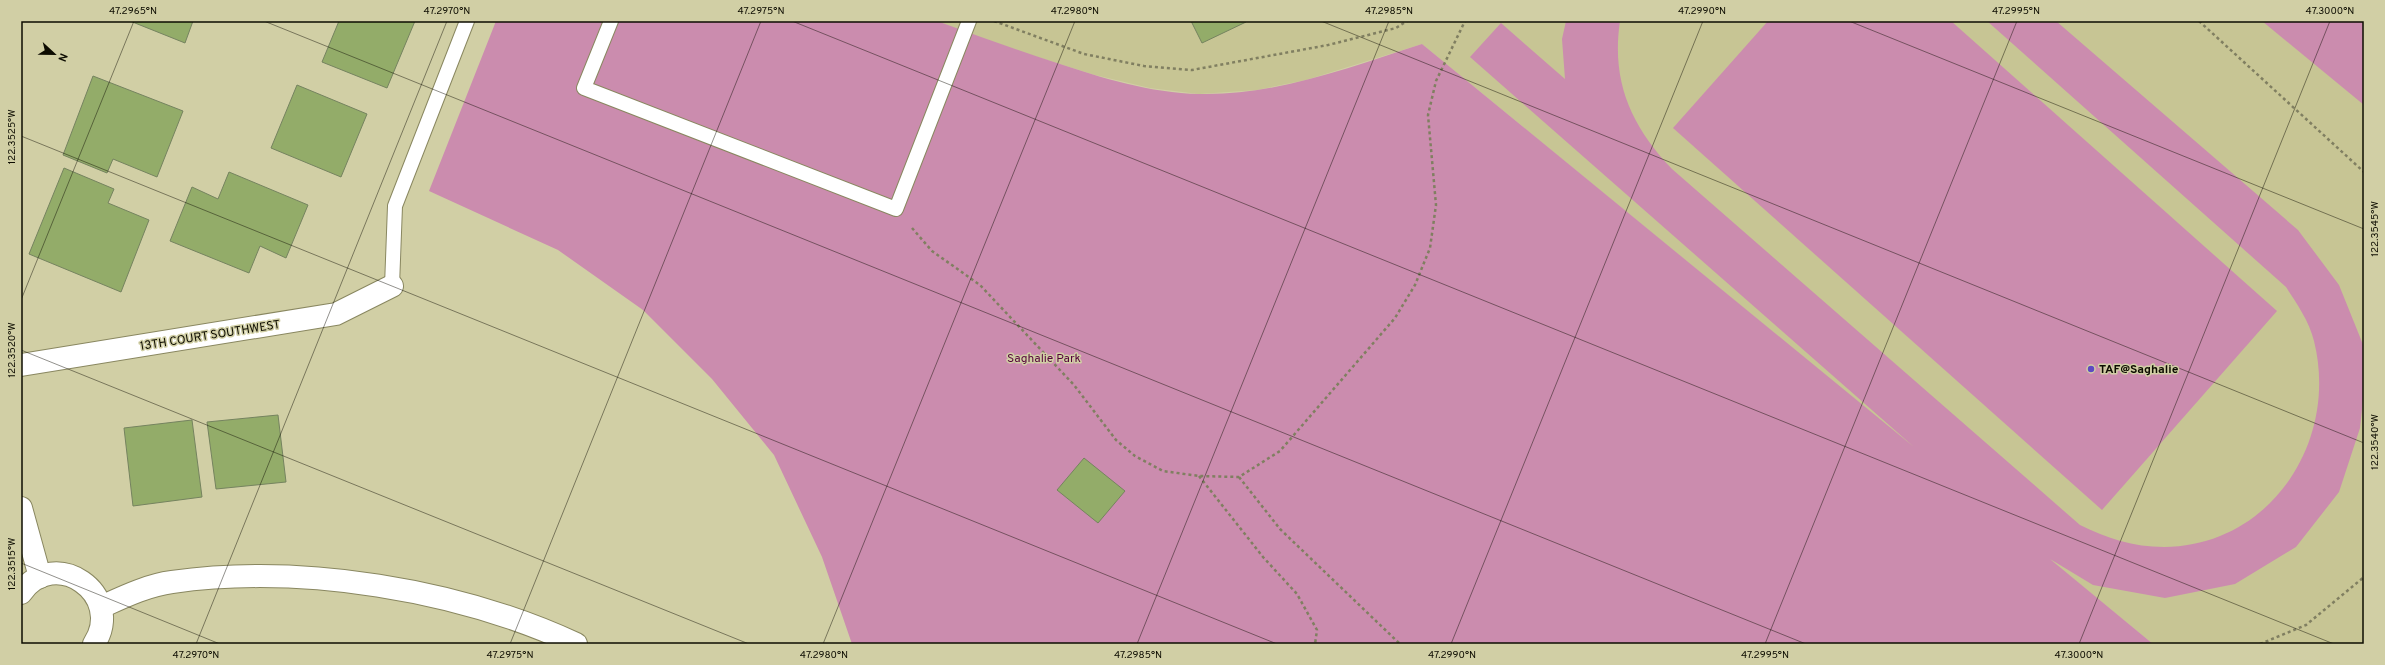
<svg xmlns="http://www.w3.org/2000/svg" width="2385" height="665" viewBox="0 0 2385 665" font-family="Overpass,sans-serif">
	<rect width="100%" height="100%" fill="#d1cfa5"/>
	<path fill="#c7c594" d="M937 21H2364V644H2153L1422 44 1306 80 1257 90 1199 94 1150 88 1095 75 987 41Z"/>
	<g fill="#cb8cae">
		<path d="M496 21H937C977 36 1017 50 1057 63 1102 78 1151 93 1199 94 1276 96 1350 67 1422 44L1914 447 1470 57 1501 23 1565 79 1562 39 1566 21H1620C1611 81 1631 126 1672 169L2080 525C2107 538 2133 547 2164 547 2271 546 2339 441 2314 341 2309 321 2297 304 2286 287L1987 21H2056L2298 230 2339 285 2364 347V391L2360 428 2339 492 2296 547 2235 584 2165 598 2093 585 2050 559 2153 644H852L822 557 774 455 712 379 643 310 558 250 429 191Z"/>
		<path d="M1768 21H1951L2277 311 2102 510 1673 128Z"/>
		<path d="M2262 21H2364V105Z"/>
	</g>
	<g fill="#93ac69" stroke="#75835f">
		<path d="M130 21H193L185 43Z"/>
		<path d="M339 21H415L387 88 322 62Z"/>
		<path d="M1191 21H1246V22L1202 43Z"/>
		<path d="M93 76 183 111 157 177 113 159 107 173 63 155Z"/>
		<path d="M297 85 367 114 341 177 271 148Z"/>
		<path d="M64 168 114 189 108 203 149 220 121 292 29 254Z"/>
		<path d="M229 172 308 205 286 258 260 246 249 273 170 241 192 187 218 199Z"/>
		<path d="M278 415 286 482 216 489 207 422Z"/>
		<path d="M192 420 202 497 133 506 124 428Z"/>
		<path d="M1084 458 1125 491 1098 523 1057 490Z"/>
	</g>
	<g fill="none" stroke-linecap="round" stroke-linejoin="round">
		<g stroke="#898760" stroke-width="16">
			<g id="service">
				<path d="M611 21 584 88 896 209 969 21"/>
				<path d="M392 286 395 206 467 21"/>
			</g>
		</g>
		<g stroke="#898760" stroke-width="24">
			<g id="minor">
				<path d="M21 365 336 314 392 286"/>
				<path d="M21 508 40 577"/>
			</g>
		</g>
		<g stroke="#898760" stroke-width="24">
			<g id="tertiary">
				<path d="M21 593C54 545 126 594 94 644"/>
				<path d="M101 607C123 597 148 585 172 582 302 564 457 589 576 644"/>
			</g>
		</g>
		<g stroke="#807f61" stroke-width="2.5" stroke-dasharray="3 3" stroke-linecap="butt">
			<path d="M994 21 1084 54 1144 66 1192 70 1328 45 1396 28 1407 21"/>
			<path d="M2199 21 2364 172"/>
			<path d="M912 228 932 251 980 285 1074 385 1116 440 1135 456 1163 471 1199 476 1239 477 1280 451 1395 318 1415 285 1430 248 1436 205 1428 115 1436 81 1465 21"/>
			<path d="M1199 476 1263 557 1297 594 1317 630 1315 644"/>
			<path d="M1239 477 1280 529 1400 644"/>
			<path d="M2260 644 2306 625 2364 577"/>
		</g>
		<use href="#service" stroke="#fff" stroke-width="14"/>
		<use href="#minor" stroke="#fff" stroke-width="22"/>
		<use href="#tertiary" stroke="#fff" stroke-width="22"/>
	</g>
	<path fill="none" stroke="#0d0c01" stroke-width="1" stroke-opacity="0.45" d="M264 21 1806 644M792 21 2334 644M1321 21 2364 443M1849 21 2364 229M21 136 1277 644M21 300 134 21M21 350 749 644M21 563 220 644M196 644 447 21M510 644 761 21M823 644 1075 21M1137 644 1389 21M1451 644 1703 21M1765 644 2017 21M2079 644 2330 21"/>
	<circle fill="#5e4ac2" stroke="#d1cfa5" stroke-width="1.5" cx="2091" cy="369" r="4"/>
	<g text-anchor="middle" stroke-width="3" stroke-linejoin="round" paint-order="stroke">
		<g font-size="12" fill="#0d0c01" stroke="#d1cfa5">
			<text transform="translate(210 335) rotate(-9)" y="4">13TH COURT SOUTHWEST</text>
		</g>
		<g font-size="12" fill="#55023b" stroke="#d1cfa5">
			<text x="1044" y="362">Saghalie Park</text>
		</g>
		<g font-size="12" font-weight="bold" fill="#0d0c01" stroke="#d1cfa5" text-anchor="start">
			<text x="2099" y="373">TAF@Saghalie</text>
		</g>
	</g>
	<rect width="2385" height="665" fill="none" stroke="#d1cfa5" stroke-width="44"/>
	<g transform="translate(54 54) rotate(112)" stroke="#d1cfa5" stroke-width="3" paint-order="stroke">
	<path d="M0-3L7 15L0 10L-7 15Z" fill="#0d0c01"/>
	<text y="-6" font-size="11" font-weight="bold" text-anchor="middle" fill="#0d0c01">N</text>
	</g>
	<rect x="22" y="22" width="2341" height="621" fill="none" stroke="#0d0c01" stroke-width="1.5"/>
	<g font-size="10" text-anchor="middle" fill="#0d0c01">
		<text x="133" y="14">47.2965°N</text>
		<text x="447" y="14">47.2970°N</text>
		<text x="761" y="14">47.2975°N</text>
		<text x="1075" y="14">47.2980°N</text>
		<text x="1389" y="14">47.2985°N</text>
		<text x="1702" y="14">47.2990°N</text>
		<text x="2016" y="14">47.2995°N</text>
		<text x="2330" y="14">47.3000°N</text>
		<text transform="translate(11 137) rotate(-90)" y="4">122.3525°W</text>
		<text transform="translate(2374 229) rotate(-90)" y="4">122.3545°W</text>
		<text transform="translate(11 350) rotate(-90)" y="4">122.3520°W</text>
		<text transform="translate(2374 442) rotate(-90)" y="4">122.3540°W</text>
		<text transform="translate(11 564) rotate(-90)" y="4">122.3515°W</text>
		<text x="196" y="658">47.2970°N</text>
		<text x="510" y="658">47.2975°N</text>
		<text x="824" y="658">47.2980°N</text>
		<text x="1138" y="658">47.2985°N</text>
		<text x="1452" y="658">47.2990°N</text>
		<text x="1765" y="658">47.2995°N</text>
		<text x="2079" y="658">47.3000°N</text>
	</g>
</svg>
